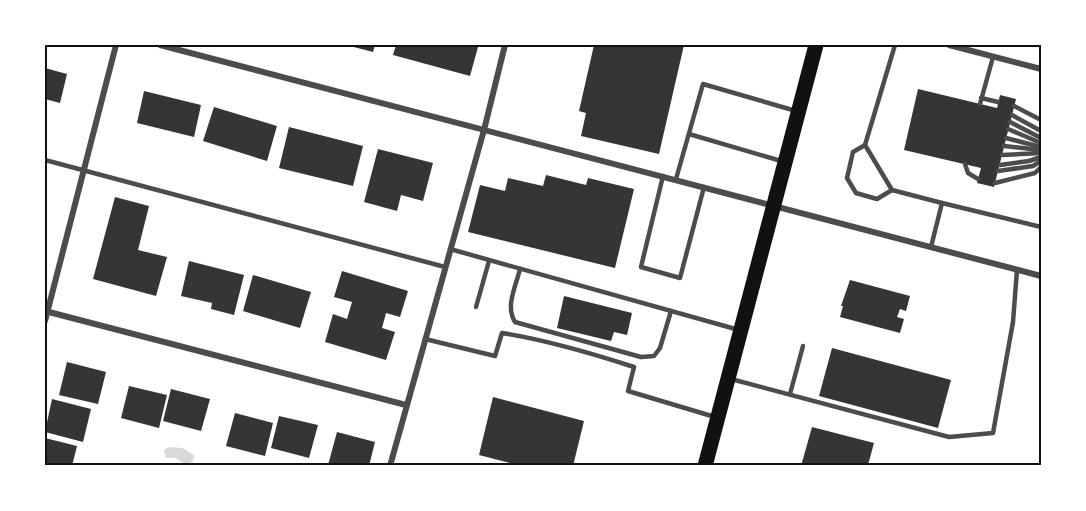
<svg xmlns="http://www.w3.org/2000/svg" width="1086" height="511" viewBox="0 0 1086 511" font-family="'Fira Sans',sans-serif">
	<rect width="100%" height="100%" fill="#fff"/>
	<path fill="#d9d9d9" d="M169 447 182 448 194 455 193 461 185 465 176 458H166L164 450Z"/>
	<g fill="#353535">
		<path d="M346 45H375L373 52Z"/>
		<path d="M396 45H472L478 47 470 76 393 55Z"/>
		<path d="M594 45H684L659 154 581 136 586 113 579 111Z"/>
		<path d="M45 68 67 74 60 103 45 99Z"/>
		<path d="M918 89 997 108 1000 95 1016 99 994 187 977 183 981 168 904 150Z"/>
		<path d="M144 91 201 105 194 137 137 123Z"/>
		<path d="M214 107 277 126 267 161 203 141Z"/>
		<path d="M289 127 363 146 353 186 279 168Z"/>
		<path d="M378 149 433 163 423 201 401 195 397 211 364 202Z"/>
		<path d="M546 175 586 185 588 178 634 189 615 268 468 232 480 185 505 191 508 178 543 186Z"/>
		<path d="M115 197 149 206 138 250 167 257 156 296 93 279Z"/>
		<path d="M189 261 244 275 234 315 211 309 212 303 181 296Z"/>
		<path d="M342 271 408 291 400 317 386 313 382 328 395 332 386 360 325 342 333 314 347 319 352 302 334 297Z"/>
		<path d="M253 275 311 292 300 328 243 311Z"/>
		<path d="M850 280 910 296 906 311 900 309 897 317 904 319 900 333 840 317 843 306H841Z"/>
		<path d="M564 296 632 313 627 335 614 332 611 341 557 328Z"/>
		<path d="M832 348 951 380 938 428 819 396Z"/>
		<path d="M67 362 106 372 98 404 59 395Z"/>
		<path d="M129 386 167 395 159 428 121 418Z"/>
		<path d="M171 389 210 399 201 431 163 421Z"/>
		<path d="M493 397 584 421 573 466H521L479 455Z"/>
		<path d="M52 399 91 409 83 442 45 432Z"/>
		<path d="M235 413 273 423 265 456 226 446Z"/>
		<path d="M279 416 318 425 309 458 271 448Z"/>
		<path d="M812 427 874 443 868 465 861 463 860 466H801Z"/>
		<path d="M337 432 375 442 369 466 328 465Z"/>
		<path d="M45 438 77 446 72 466H45Z"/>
	</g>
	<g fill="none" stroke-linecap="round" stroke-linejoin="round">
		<g stroke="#4c4c4c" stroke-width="4.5">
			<path d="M895 45 865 145 892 190 942 203 931 247"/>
			<path d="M981 98 998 102"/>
			<path d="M980 104 993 57"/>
			<path d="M1014 106 1041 120"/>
			<path d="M1012 115 1041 131"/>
			<path d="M1010 122 1041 138"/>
			<path d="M1008 129 1041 143"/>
			<path d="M689 134 781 161"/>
			<path d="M1006 138 1041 147"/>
			<path d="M865 145 853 152 847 178 856 193 877 199 892 190"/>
			<path d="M1004 146 1041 150"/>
			<path d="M1002 155 1041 153"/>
			<path d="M45 160 445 267"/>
			<path d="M965 164 968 173 978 179"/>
			<path d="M1000 165 1029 161 1041 157"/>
			<path d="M998 171 1033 166 1041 161"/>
			<path d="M663 176 641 267 680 278 704 187"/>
			<path d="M676 179 703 84 796 111"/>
			<path d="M995 183 1035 173 1041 167"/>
			<path d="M942 203 1041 227"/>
			<path d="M450 249 739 330"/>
			<path d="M520 269C516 286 505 306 515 322L641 357 654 356 660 348 671 311"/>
			<path d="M476 307 489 261"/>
			<path d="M425 339 495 356 502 333C547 340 591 353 634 367L628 391 715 417"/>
			<path d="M731 379 949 437 993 433 1013 322 1017 270"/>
			<path d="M790 394 803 346"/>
		</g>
		<g stroke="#4c4c4c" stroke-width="6">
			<path d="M160 45 1041 276"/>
			<path d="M949 45 1041 69"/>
			<path d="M45 311 406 405"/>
			<path d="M45 321 116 45"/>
			<path d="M390 466 484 130 505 45"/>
		</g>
		<path stroke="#111" stroke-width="15" d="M705 466 816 45"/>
	</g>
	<rect width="1086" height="511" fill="none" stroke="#ffffff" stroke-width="93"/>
	<rect x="46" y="46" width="994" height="418" fill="none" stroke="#111" stroke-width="2"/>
</svg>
